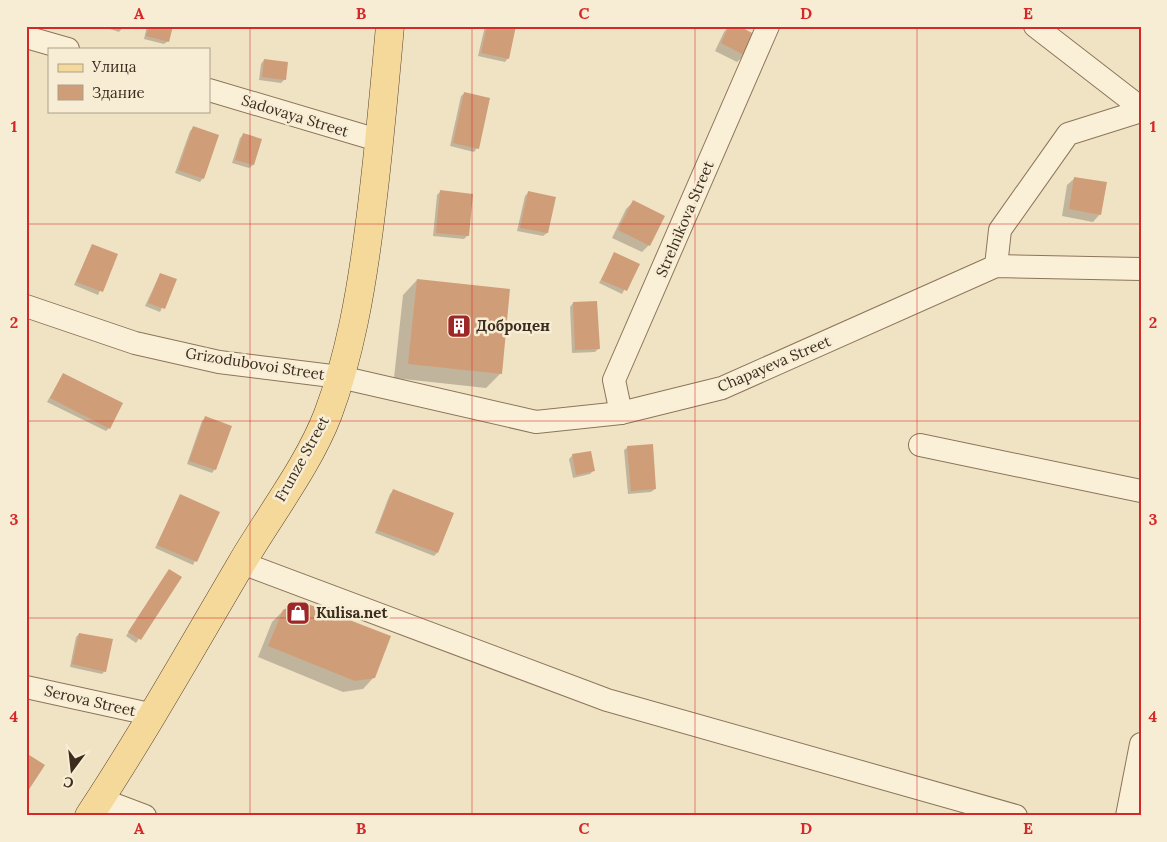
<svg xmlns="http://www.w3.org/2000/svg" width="1167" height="842" viewBox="0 0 1167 842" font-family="Lora,serif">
	<rect width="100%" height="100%" fill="#f0e3c4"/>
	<g fill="#0003">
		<path d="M101 26H124L119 32Z"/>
		<path d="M147 26H172L168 41 164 44 144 39Z"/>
		<path d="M485 26H515L508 58 505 62 478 56Z"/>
		<path d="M729 26 745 55 737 62 715 51 724 32Z"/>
		<path d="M264 60 285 79 281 83 259 80 261 64Z"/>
		<path d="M465 93 477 148 474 152 450 146 461 96Z"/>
		<path d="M194 127 203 178 200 182 175 173 190 131Z"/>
		<path d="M243 135 260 140 253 165 249 168 232 163 240 138Z"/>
		<path d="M1075 178 1100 214 1093 222 1062 216 1067 185Z"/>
		<path d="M440 192 468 235 464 239 433 236 437 195Z"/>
		<path d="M528 193 554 198 547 233 543 236 517 231 525 196Z"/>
		<path d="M634 201 649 245 642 252 612 238 626 209Z"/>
		<path d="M92 245 116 255 98 295 74 285Z"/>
		<path d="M615 254 638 264 622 294 599 283Z"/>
		<path d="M160 274 175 280 160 312 145 306Z"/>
		<path d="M417 280 501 373 486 388 394 378 403 295Z"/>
		<path d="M573 303 599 348 595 352 572 353 570 307Z"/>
		<path d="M63 374 109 428 106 431 47 402Z"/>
		<path d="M205 418 215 469 212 473 187 464 202 421Z"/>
		<path d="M628 447 655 489 651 492 628 494 624 450Z"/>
		<path d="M573 455 593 471 590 474 573 478 569 459Z"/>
		<path d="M393 491 437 553 434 556 375 533 390 494Z"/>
		<path d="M180 496 218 513 193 565 155 548Z"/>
		<path d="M166 574 180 577 136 643 126 636Z"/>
		<path d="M283 611 374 677 363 689 343 692 258 657 272 622Z"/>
		<path d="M79 634 105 671 102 674 70 667 76 637Z"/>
	</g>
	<g fill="#d09d79">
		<path d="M149 26H173L169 42 146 36Z"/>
		<path d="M487 26H516L509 59 481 53Z"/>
		<path d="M729 26H739L756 35 746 56 721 43Z"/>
		<path d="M264 59 288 62 286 80 262 77Z"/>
		<path d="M464 92 490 98 479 149 453 143Z"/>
		<path d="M193 126 219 135 204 179 178 170Z"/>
		<path d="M243 133 262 139 254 165 235 160Z"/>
		<path d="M1074 177 1107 182 1101 215 1069 209Z"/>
		<path d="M440 190 473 194 469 236 436 233Z"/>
		<path d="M528 191 556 197 548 233 520 228Z"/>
		<path d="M633 200 665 216 650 246 618 230Z"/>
		<path d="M92 244 118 254 103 292 76 282Z"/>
		<path d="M614 252 640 264 627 291 601 280Z"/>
		<path d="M160 273 177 279 165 309 148 303Z"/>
		<path d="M417 279 510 289 502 374 408 364Z"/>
		<path d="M597 301 600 349 575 350 573 302Z"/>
		<path d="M63 373 123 403 110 429 50 398Z"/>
		<path d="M205 416 232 426 216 470 189 461Z"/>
		<path d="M653 444 656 489 631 491 627 446Z"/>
		<path d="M591 451 595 471 576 475 572 454Z"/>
		<path d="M393 489 454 513 438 553 377 530Z"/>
		<path d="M180 494 220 512 197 562 157 545Z"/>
		<path d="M169 569 182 577 141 640 128 632Z"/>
		<path d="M300 601 391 636 375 678 355 681 268 646 283 610Z"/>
		<path d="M79 633 113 639 106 672 72 664Z"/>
		<path d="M26 753 45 765 26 794Z"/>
	</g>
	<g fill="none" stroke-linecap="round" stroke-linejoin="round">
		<g stroke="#8c755a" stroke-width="24">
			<g id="minor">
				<path d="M1035 26 1141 108"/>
				<path d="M26 37 68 49"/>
				<path d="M209 90 381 141"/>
				<path d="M996 266 1000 230 1068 134 1141 111"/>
				<path d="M26 306 135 343 219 362 340 377 536 422 621 413 722 388 996 266 1141 269"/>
				<path d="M621 413 614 380 768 26"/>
				<path d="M920 445 1141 491"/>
				<path d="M242 563 607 700 1016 816"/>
				<path d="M26 687 154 715"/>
				<path d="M100 799 145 816"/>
				<path d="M1127 816 1141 744"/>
			</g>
		</g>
		<g stroke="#59422e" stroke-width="29">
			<path id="major" d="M89 816C143 734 191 649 241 564 269 516 308 466 328 414 350 355 361 291 369 229 378 161 384 94 390 26"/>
		</g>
		<use href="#minor" stroke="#faf0d8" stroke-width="22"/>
		<use href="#major" stroke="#f4d99b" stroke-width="28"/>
	</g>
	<path fill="none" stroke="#d62828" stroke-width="1" stroke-opacity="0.55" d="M250 26V816M472 26V816M695 26V816M917 26V816M26 224H1141M26 421H1141M26 618H1141"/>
	<defs>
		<g id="building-square" transform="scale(1.25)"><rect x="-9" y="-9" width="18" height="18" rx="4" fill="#9d2727" stroke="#f7edd4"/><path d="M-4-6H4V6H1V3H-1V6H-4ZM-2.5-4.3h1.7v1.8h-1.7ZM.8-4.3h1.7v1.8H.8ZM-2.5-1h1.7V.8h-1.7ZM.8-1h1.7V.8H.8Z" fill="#fff"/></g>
		<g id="shop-square" transform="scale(1.25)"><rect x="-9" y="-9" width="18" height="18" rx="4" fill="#9d2727" stroke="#f7edd4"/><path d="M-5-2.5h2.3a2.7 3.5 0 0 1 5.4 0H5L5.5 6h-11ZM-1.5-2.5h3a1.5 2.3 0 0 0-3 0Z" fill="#fff"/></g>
	</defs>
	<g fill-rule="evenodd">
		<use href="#building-square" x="459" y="326"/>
		<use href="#shop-square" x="298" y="613"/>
	</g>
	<g text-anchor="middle" stroke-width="5" stroke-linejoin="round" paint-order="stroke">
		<g font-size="15" fill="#3b2c1e" stroke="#f7edd4">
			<text transform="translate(295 116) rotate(17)" y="5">Sadovaya Street</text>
			<text transform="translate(685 219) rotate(-67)" y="5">Strelnikova Street</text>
			<text transform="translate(255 364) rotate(9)" y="5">Grizodubovoi Street</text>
			<text transform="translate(774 364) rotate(-23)" y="5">Chapayeva Street</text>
			<text transform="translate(302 459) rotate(-61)" y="5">Frunze Street</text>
			<text transform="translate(90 701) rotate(13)" y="5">Serova Street</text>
		</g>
		<g font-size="15" font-weight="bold" fill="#3b2c1e" stroke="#f7edd4" text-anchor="start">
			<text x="476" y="331">Доброцен</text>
			<text x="316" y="618">Kulisa.net</text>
		</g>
	</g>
	<rect width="1167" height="842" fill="none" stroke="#f7edd4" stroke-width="55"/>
	<rect x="48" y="48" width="162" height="65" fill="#f7edd4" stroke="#aca08b"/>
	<rect x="58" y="64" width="25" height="8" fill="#f4d99b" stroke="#aca08b"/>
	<text x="92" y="72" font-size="15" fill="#3b2c1e">Улица</text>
	<rect x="58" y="85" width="25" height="15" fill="#d09d79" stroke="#aca08b"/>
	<text x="92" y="98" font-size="15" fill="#3b2c1e">Здание</text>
	<g transform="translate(72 770) rotate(195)" stroke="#f7edd4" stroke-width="4" paint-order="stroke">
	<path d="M0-4L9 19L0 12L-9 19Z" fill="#3b2c1e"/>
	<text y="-8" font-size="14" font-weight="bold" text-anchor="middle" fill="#3b2c1e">С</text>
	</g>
	<rect x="28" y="28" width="1112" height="786" fill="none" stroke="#d62828" stroke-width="2"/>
	<g font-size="16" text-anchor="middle" font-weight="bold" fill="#d62828">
		<text x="139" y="19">A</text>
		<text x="361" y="19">B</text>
		<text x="584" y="19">C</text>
		<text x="806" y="19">D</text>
		<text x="1028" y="19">E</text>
		<text x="14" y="132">1</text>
		<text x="1153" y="132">1</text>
		<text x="14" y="328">2</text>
		<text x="1153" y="328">2</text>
		<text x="14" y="525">3</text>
		<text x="1153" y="525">3</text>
		<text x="14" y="722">4</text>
		<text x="1153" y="722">4</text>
		<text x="139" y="834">A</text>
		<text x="361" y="834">B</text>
		<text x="584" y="834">C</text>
		<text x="806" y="834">D</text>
		<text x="1028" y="834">E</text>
	</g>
</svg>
